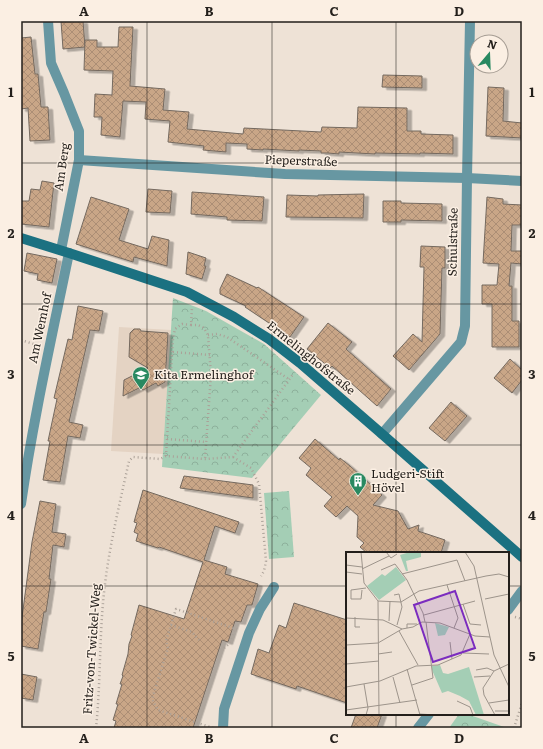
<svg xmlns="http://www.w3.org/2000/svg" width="543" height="749" viewBox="0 0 543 749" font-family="Literata,serif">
	<defs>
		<pattern id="park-crowns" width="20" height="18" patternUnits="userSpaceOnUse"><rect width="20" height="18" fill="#a4ceb5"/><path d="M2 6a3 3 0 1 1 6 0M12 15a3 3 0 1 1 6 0" fill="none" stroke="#8db09b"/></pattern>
		<pattern id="building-cross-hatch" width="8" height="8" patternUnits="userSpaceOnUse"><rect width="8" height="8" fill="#c9a687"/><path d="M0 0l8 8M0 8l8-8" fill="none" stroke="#ac8e74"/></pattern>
		<filter id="shadow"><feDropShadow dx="4.5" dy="2.5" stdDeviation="0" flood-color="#0004"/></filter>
	</defs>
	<rect width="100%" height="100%" fill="#eee2d6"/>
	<path fill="#e4d3c3" d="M119 327 171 330 163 454 111 451Z"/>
	<g fill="url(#park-crowns)">
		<path d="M173 298 206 311 264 344 321 395 252 478 162 467Z"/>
		<path d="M289 491 294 557 269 559 264 493Z"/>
		<path d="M459 714H467L507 728H449Z"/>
	</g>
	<g fill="url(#building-cross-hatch)" stroke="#74695f" filter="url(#shadow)">
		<path d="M61 21H83L85 47 63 49Z"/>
		<path d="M119 27H133L130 86 165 89 163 110 189 112 187 129 243 134 244 128 321 132 322 127 357 128 358 107 407 108V131H421V134L453 135V154L420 153V154L375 153V154L339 152V154L328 153H321V151L299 150V151L263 149V150L247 149V144L226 143V152L203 150 204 146 168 142 170 121 145 119 146 102 123 101 120 137 101 135 102 117H94L95 94 112 95 113 71 84 70 85 40H97V47H118Z"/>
		<path d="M31 37 35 74H38L41 107H48L50 140 30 141 28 108 21 109V38Z"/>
		<path d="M383 75 422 76V88L382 87Z"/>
		<path d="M488 87 504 88 503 121 522 123V138L486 136Z"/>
		<path d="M42 181 54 183 49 227 21 224V201H29L31 189 40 190Z"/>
		<path d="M148 189 172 191 170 213 146 212Z"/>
		<path d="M192 192 264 197 262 221 227 220V217L191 214Z"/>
		<path d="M364 194 363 218 286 217 287 195 318 196V195Z"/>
		<path d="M91 197 129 209 119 240 148 249 152 236 169 240 167 266 134 257 133 262 76 244Z"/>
		<path d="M487 197 503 199V204L522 205V225H512L511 251H522V264L511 263 509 286H512V321H519V347H492V304H482V285H497L499 264 483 263Z"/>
		<path d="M383 201H401V203L442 204V221L401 220V222H383Z"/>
		<path d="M421 246 445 247V268H442L440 334 409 370 393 356 413 334 422 342 424 267H420Z"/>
		<path d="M188 252 206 258 204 266H206L202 279 186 274Z"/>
		<path d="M27 253 57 259 52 283 37 280 38 274 24 271Z"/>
		<path d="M227 274 257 288 258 287 304 317 290 337 245 307 246 306 220 294V289Z"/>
		<path d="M78 306 103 311 99 331 90 330 69 422 83 425 80 438 68 436 60 482 43 480 50 441H48L57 399 54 398 68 339 72 340Z"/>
		<path d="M328 323 352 342 346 349 391 389 377 406 332 366 330 368 307 349Z"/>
		<path d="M134 329H140L141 331 168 333 165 382 158 386 156 383 143 390 141 387 123 396 124 380 148 368 129 357 130 333Z"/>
		<path d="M510 359 522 370V380L512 393 494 378Z"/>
		<path d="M451 402 467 416 445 441 429 428Z"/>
		<path d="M315 439 339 460 340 458 350 466 382 495 373 505 398 511 408 529 419 525 418 531 445 540 441 553H367L360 547 364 543 357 537 358 516 347 506 336 517 324 506 332 497 306 475 311 468 299 458Z"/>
		<path d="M184 476 253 485V498L180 488Z"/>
		<path d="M143 490 239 522 235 533 215 526 204 560 227 567 225 574 258 584 252 605H247L241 622 235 621 228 642 222 640 193 728H114L116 721 113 720 118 704H116L122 684H120L123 676 122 675 128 654 129 644 132 636 131 635 139 605 184 619 203 562 159 547 158 548 136 541 138 534 134 532 137 523 134 522Z"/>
		<path d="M40 501 56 504 52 532 66 534 64 547 53 545 49 579H51L46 612H44L38 649 21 646V625L32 542Z"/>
		<path d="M294 603 347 620V703L297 686 296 689 251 674 258 649 269 653 279 625 286 628Z"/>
		<path d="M21 674 37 677 33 700 21 698Z"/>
		<path d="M356 714H382L377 728H351Z"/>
	</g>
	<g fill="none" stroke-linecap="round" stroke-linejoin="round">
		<g stroke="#aba198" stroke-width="2.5" stroke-dasharray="1 3" stroke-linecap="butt">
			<path d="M191 325H198L204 328 208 335 211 375 205 459"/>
			<path d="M208 335 217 334 227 337 290 380"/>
			<path d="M21 340 40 346"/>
			<path d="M173 352 210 355"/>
			<path d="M167 439 206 442"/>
			<path d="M166 456 173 339 175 329 182 324 191 325 192 307"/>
			<path d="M233 457 251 468 259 484 266 561 264 571 261 576"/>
			<path d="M515 617 522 619"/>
			<path d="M171 625 192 632 199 640"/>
			<path d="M224 648 229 644 235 628"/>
			<path d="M96 728C101 680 99 632 105 584 110 543 120 502 129 461L133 457 160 459 166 456 205 459 233 457 294 373"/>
			<path d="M213 728 158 710 152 699 168 648 166 641 176 609 239 630"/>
			<path d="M514 728 522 703"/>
		</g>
		<g stroke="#6797a2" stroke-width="10">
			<path d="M48 21 51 63 64 93 79 131V160L61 250"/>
			<path d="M79 160 285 174 467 178 522 181"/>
			<path d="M382 434 461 342 465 326 467 178 470 21"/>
			<path d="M21 504C33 420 52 336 69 253"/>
			<path d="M508 610 522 591"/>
			<path d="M223 728 224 709 249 633 260 609 274 587"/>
			<path d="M418 728 429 714"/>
		</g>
		<path stroke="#1b7181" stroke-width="10" d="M21 238 69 253 187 292 234 317 269 339 300 363 382 434 522 557"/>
	</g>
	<path fill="none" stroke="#231f1b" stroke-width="1" stroke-opacity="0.55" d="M147 21V728M272 21V728M396 21V553M21 163H522M21 304H522M21 445H522M21 586H347M508 586H522M396 714V728"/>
	<defs>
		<g id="school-pin" transform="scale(0.9)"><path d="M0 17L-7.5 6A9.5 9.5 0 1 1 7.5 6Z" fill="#298961" stroke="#fbefe3"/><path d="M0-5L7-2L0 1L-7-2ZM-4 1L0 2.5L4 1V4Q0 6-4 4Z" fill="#fff"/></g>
		<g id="building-pin" transform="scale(0.9)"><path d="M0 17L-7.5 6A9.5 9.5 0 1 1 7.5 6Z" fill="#298961" stroke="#fbefe3"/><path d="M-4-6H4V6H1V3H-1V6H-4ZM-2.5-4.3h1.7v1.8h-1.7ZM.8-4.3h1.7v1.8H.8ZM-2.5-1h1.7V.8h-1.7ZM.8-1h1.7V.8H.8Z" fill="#fff"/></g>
	</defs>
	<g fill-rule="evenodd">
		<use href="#school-pin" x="141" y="375"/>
		<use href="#building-pin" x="358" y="481"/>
	</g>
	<g text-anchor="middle" stroke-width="3" stroke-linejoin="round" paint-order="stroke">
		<g font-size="12" fill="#231f1b" stroke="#fbefe3">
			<text transform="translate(301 161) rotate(2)" y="4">Pieperstraße</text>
			<text transform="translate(62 167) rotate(-82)" y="4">Am Berg</text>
			<text transform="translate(453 242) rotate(-89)" y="4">Schulstraße</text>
			<text transform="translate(40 328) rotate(-78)" y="4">Am Wemhof</text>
			<text transform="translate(311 358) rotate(39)" y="4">Ermelinghofstraße</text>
			<text transform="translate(92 649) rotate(-86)" y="4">Fritz-von-Twickel-Weg</text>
		</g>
		<g font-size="12" fill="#231f1b" stroke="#fbefe3" text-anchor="start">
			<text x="154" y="379">Kita Ermelinghof</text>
			<text x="371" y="478">Ludgeri-Stift<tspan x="371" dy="14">Hövel</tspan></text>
		</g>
	</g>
	<g transform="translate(346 552)">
		<rect width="163" height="163" fill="#eee2d6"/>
		<path d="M50 15 60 28 33 48 21 34 36 22 39 24Z" fill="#a4ceb5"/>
		<path d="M89 71 103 75 99 83 92 84ZM94 113 97 121 102 122 123 115 138 163H130L123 149 114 144 102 139 96 141 86 118V114Z" fill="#a4ceb5"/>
		<path d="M64 0H75V5L60 9 62 19H60L54 3Z" fill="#a4ceb5"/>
		<path fill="none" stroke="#9d948b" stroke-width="1" d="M15 0 18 31 32 49 33 163M40 0 45 6 51 2M119 0 128 14 148 103 163 135M0 13 16 15M16 17 43 4M35 18 49 12 61 28 77 61 79 70M0 20 16 22M56 22 111 8 119 29M101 33 112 66 108 76M16 38 15 47H5V38L20 36M48 43 53 42 56 55 51 73M139 47 163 42M32 49 55 50 73 39 140 24 153 22 163 25M117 52 124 72 135 73M78 63 129 49M9 65V75H14M0 66 37 68 56 77M43 69 44 49M61 76V72H71M53 79 72 113M104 90 106 107M0 93 32 91 56 77 67 75 76 70 94 71 129 84 144 85M117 101 143 102M32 102 46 100M0 112 33 109M61 117 74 163M130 118 141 116 148 119M47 125 54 151M128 125 144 124M18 132 22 156 20 163M66 133 87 126 80 70M0 135 34 129 70 114 92 113 115 103 124 82M111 149 124 155 127 163M143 151 163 148M0 158 71 148M149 159H163M73 162 90 163M149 163 138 143 137 136 148 119 163 112"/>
		<path fill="#7b2cbf" fill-opacity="0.15" stroke="#7b2cbf" stroke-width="2" d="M109 39 129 96 87 110 68 53Z"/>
		<rect width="163" height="163" fill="none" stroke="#231f1b" stroke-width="2"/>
	</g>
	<rect width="543" height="749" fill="none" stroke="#fbefe3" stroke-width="44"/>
	<g transform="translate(489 54) rotate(19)"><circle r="19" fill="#fbefe3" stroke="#a59c93"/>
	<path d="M0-3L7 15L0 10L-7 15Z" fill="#298961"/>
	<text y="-6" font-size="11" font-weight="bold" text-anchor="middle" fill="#231f1b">N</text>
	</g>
	<rect x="22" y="22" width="499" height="705" fill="none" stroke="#231f1b" stroke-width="1.5"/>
	<g font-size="13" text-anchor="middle" font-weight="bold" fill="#231f1b">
		<text x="84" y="16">A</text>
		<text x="209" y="16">B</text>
		<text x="334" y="16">C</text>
		<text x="459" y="16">D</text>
		<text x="11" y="97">1</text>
		<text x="532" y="97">1</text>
		<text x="11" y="238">2</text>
		<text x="532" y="238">2</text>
		<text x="11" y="379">3</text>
		<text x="532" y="379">3</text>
		<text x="11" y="520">4</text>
		<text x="532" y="520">4</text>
		<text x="11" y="661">5</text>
		<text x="532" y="661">5</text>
		<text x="84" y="743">A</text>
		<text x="209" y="743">B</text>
		<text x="334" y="743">C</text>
		<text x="459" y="743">D</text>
	</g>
</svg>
